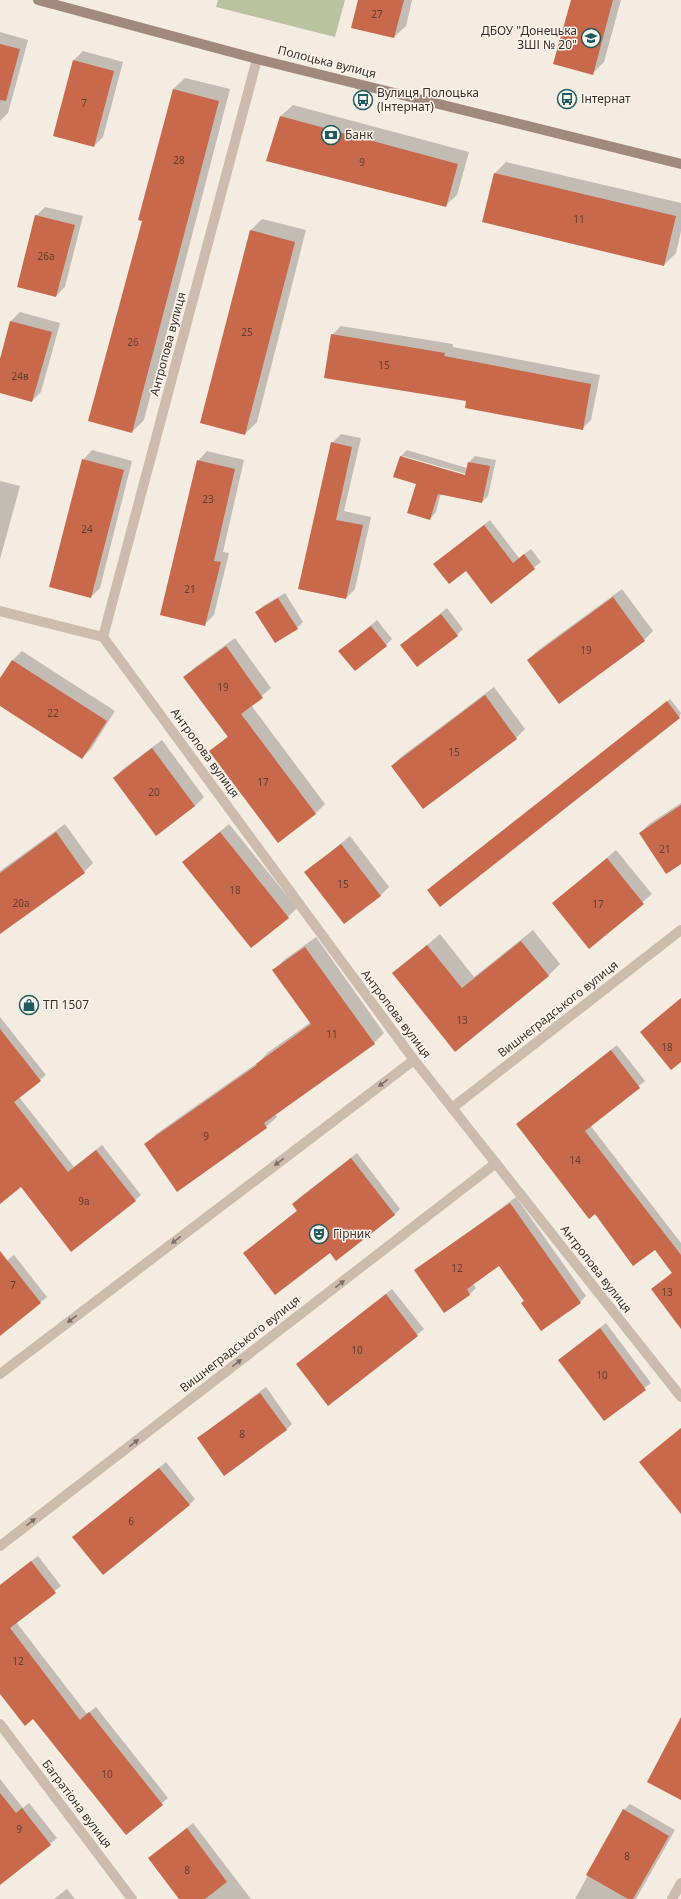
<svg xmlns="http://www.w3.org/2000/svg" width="681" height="1899" viewBox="0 0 681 1899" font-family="'Noto Sans',sans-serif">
	<rect width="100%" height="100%" fill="#f4ebe1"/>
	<path fill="#b8c4a0" d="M218 0H345L335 37 216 7Z"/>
	<g fill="#0003" fill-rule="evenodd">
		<path d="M359 0H412L406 26 394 37Z"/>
		<path d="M572 0H621L604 62 592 74Z"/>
		<path d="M0 32 28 40 8 113 0 121Z"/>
		<path d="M83 51 123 62 103 137 94 146 54 136 74 60Z"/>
		<path d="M185 78 230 89 144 420 132 432 143 220 173 89Z"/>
		<path d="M293 105 469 152 457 195 445 206 281 116Z"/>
		<path d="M506 162 681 203V231L676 253 664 265 495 173Z"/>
		<path d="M45 207 83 216 65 287 56 296 36 216Z"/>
		<path d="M262 219 306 230 257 422 245 434 250 231Z"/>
		<path d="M20 312 60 323 41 392 32 401 0 392V363L11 321Z"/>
		<path d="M341 326 453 344V347L600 375 591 420 582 429 332 335Z"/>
		<path d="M341 434 361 438 344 511 371 517 355 589 346 598 299 588 332 443Z"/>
		<path d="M92 450 132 461 100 588 91 597 83 460Z"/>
		<path d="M407 450 467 468 469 462 475 456 496 460 488 496 482 502 441 493 436 512 430 519 417 483 401 456ZM403 456 470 475 469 477 403 458Z"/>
		<path d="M207 451 244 460 223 552 229 553 214 615 205 624 198 461Z"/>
		<path d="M0 481 20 486 0 559Z"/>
		<path d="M490 520 519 558 531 549 541 562 491 602 466 570 435 564Z"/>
		<path d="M622 589 653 631 644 640 528 660 537 651Z"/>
		<path d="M285 593 303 622 297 628 257 612 263 606Z"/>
		<path d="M447 608 463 629 457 635 401 645Z"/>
		<path d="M377 620 392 639 386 645 340 651Z"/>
		<path d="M235 638 271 688 251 705 325 804 316 813 278 841 211 751 228 736 185 677 194 668Z"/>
		<path d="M22 651 115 711 91 749 82 758 0 705V680L13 660Z"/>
		<path d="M494 687 525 729 516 738 423 808 392 766 401 757Z"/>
		<path d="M670 699 681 713 679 717 440 905 431 887Z"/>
		<path d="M162 740 204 797 195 806 156 834 114 778 123 769Z"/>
		<path d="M681 803V863L640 833 649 824Z"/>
		<path d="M65 824 93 863 84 872 0 933V871Z"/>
		<path d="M229 824 297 908 288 917 184 862Z"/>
		<path d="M350 836 389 887 380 896 306 872Z"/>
		<path d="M616 850 652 894 589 947 553 904Z"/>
		<path d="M533 930 560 964 549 975 455 1050 394 973 440 934 474 977Z"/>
		<path d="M316 937 384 1033 374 1043 275 1114 277 1117 266 1127 145 1145 156 1134 260 1061 267 1053 311 1022 274 970 284 960Z"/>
		<path d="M0 1017 46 1075 19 1097 74 1167 102 1145 141 1195 135 1200 0 1184Z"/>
		<path d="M617 1045 645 1081 590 1125 681 1243V1328L652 1289 673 1272 656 1249 595 1213 517 1124Z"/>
		<path d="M357 1153 400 1209 394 1215 330 1252 244 1253 298 1210 293 1204 299 1198Z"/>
		<path d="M516 1197 586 1296 580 1302 499 1265 473 1284 476 1288 470 1294 444 1312 416 1271Z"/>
		<path d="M14 1255 47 1297 0 1334V1266Z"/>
		<path d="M392 1289 424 1329 329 1404 297 1364Z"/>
		<path d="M606 1323 651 1383 605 1419 560 1360Z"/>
		<path d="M266 1387 292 1424 286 1430 198 1438Z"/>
		<path d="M166 1462 195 1499 189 1505 80 1532Z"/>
		<path d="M38 1556 61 1586 16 1622 87 1714 96 1707 168 1798 126 1834 33 1718 0 1692V1585Z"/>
		<path d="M0 1779 23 1808 29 1803 57 1838 0 1884Z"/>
		<path d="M630 1804 675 1830 636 1899H575L624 1810Z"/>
		<path d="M193 1823 251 1899H179L149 1858Z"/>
		<path d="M67 1889 75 1899H54Z"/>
	</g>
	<g fill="#c8694b">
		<path d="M358 0H404L394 38 351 28Z"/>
		<path d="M571 0H613L593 75 553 64Z"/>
		<path d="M0 44 20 49 6 101 0 100Z"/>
		<path d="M73 60 114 71 94 147 53 136Z"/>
		<path d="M173 89 219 101 132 433 88 421 142 221 138 220Z"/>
		<path d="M280 116 458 164 446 207 266 161Z"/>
		<path d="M494 173 676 216 664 266 482 222Z"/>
		<path d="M35 215 75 225 56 297 17 287Z"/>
		<path d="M250 230 295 242 245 435 200 423Z"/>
		<path d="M10 321 52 332 32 402 0 393V359Z"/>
		<path d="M331 334 445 353 444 356 591 384 583 430 465 408 466 401 324 378Z"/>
		<path d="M331 442 352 447 336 520 363 525 346 599 298 589Z"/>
		<path d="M400 456 465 475 468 462 490 466 482 503 438 494 430 520 407 513 416 484 393 477Z"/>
		<path d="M82 459 124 470 91 598 49 587Z"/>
		<path d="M197 460 235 469 214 561 221 562 205 626 160 615Z"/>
		<path d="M484 525 513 563 524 554 535 569 491 604 466 571 449 584 433 564Z"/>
		<path d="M613 597 645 641 559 704 527 660Z"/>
		<path d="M278 598 298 629 275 643 255 612Z"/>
		<path d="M441 614 458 636 417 667 400 645Z"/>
		<path d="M371 626 387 646 355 671 338 651Z"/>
		<path d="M226 646 263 698 241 714 316 814 278 843 209 751 228 737 183 677Z"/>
		<path d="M12 660 107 721 82 759 0 706V678Z"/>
		<path d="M485 695 517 739 423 809 391 766Z"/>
		<path d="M667 701 680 718 440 907 427 890Z"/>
		<path d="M152 748 195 806 156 836 113 778Z"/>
		<path d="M681 805V864L666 874 639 833Z"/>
		<path d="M56 832 85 873 0 934V873Z"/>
		<path d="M220 832 289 918 251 948 182 862Z"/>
		<path d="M341 844 381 896 344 924 304 872Z"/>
		<path d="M607 858 644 904 589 949 552 903Z"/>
		<path d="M521 941 549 976 455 1052 392 973 427 945 462 988Z"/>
		<path d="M305 947 375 1044 264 1123 267 1128 177 1192 144 1144 257 1065 256 1064 311 1024 272 970Z"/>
		<path d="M681 998V1062L671 1070 640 1032Z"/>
		<path d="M0 1029 41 1081 14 1102 68 1172 96 1150 136 1201 71 1252 21 1187 0 1204Z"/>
		<path d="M611 1050 640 1088 585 1131 681 1255V1329L651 1289 672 1273 655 1250 633 1266 595 1214 589 1219 516 1124Z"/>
		<path d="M351 1158 395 1215 336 1261 330 1253 275 1295 243 1253 297 1211 292 1204Z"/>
		<path d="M510 1203 581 1303 541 1331 521 1303 524 1301 499 1266 467 1289 470 1295 444 1313 414 1270Z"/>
		<path d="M0 1251 41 1303 0 1336Z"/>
		<path d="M386 1294 418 1336 328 1406 296 1364Z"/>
		<path d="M600 1328 646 1390 604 1421 558 1360Z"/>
		<path d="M260 1393 287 1430 224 1476 197 1438Z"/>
		<path d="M681 1428V1514L639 1462Z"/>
		<path d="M159 1468 190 1505 103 1575 72 1537Z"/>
		<path d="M31 1561 56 1593 10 1628 80 1720 89 1712 163 1805 126 1835 33 1719 25 1726 0 1694V1585Z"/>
		<path d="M681 1717V1800L647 1782Z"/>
		<path d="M0 1793 16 1813 22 1808 51 1845 0 1885Z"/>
		<path d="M623 1809 669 1836 633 1899H628L586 1875Z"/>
		<path d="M187 1828 227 1882 205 1899H179L148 1858Z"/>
	</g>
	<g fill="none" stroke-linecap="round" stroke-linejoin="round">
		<g stroke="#cdbbac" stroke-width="10">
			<path d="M257 59 103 637 414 1060 681 1397"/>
			<path d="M0 611 103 637"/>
			<path d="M452 1108 681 930"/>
			<path d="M0 1374 414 1060"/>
			<path d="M0 1546 496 1163"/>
		</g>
		<g stroke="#cdbbac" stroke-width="10">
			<path d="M0 1724 132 1899"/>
			<path d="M672 1899 681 1883"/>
		</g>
		<path stroke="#a18a7d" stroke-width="10" d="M38 0 257 59 681 164"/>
	</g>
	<defs><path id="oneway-solid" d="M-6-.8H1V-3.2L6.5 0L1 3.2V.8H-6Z"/></defs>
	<g fill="#7d6f65">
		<use href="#oneway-solid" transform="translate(383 1083) rotate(143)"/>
		<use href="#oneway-solid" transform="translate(279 1162) rotate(143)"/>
		<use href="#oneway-solid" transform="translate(176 1240) rotate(143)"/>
		<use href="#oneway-solid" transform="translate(340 1284) rotate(-38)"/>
		<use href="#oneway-solid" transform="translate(72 1319) rotate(143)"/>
		<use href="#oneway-solid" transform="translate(237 1363) rotate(-38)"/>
		<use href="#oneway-solid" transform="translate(134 1443) rotate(-38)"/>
		<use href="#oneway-solid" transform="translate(31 1522) rotate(-38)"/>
	</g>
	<defs>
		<g id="school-ring" transform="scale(1)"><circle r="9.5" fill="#fbf5ee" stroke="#1f5a5e" stroke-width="1.5"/><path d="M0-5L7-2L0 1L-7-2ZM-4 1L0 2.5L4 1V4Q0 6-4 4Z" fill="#1f5a5e"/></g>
		<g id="bus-ring" transform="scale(1)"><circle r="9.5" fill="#fbf5ee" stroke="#1f5a5e" stroke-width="1.5"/><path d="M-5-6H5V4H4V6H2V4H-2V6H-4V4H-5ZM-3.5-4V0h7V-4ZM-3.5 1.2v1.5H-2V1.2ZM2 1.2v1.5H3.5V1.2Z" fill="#1f5a5e"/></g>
		<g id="bank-ring" transform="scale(1)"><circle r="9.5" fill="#fbf5ee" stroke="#1f5a5e" stroke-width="1.5"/><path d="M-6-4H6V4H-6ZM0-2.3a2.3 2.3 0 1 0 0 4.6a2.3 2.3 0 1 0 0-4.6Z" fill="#1f5a5e"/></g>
		<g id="shop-ring" transform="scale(1)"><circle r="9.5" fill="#fbf5ee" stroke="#1f5a5e" stroke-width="1.5"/><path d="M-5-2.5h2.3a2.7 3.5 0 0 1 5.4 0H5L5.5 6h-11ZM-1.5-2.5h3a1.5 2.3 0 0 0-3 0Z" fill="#1f5a5e"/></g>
		<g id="theatre-ring" transform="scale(1)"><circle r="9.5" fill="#fbf5ee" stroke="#1f5a5e" stroke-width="1.5"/><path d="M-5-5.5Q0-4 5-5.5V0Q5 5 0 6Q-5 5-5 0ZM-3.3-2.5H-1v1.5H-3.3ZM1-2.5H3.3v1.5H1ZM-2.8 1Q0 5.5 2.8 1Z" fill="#1f5a5e"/></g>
	</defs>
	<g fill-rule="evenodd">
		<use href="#school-ring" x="591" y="38"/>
		<use href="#bus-ring" x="567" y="99"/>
		<use href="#bus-ring" x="363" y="100"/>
		<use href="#bank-ring" x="331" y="135"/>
		<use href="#shop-ring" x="29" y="1005"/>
		<use href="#theatre-ring" x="319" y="1234"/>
	</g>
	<g text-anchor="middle" stroke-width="3" stroke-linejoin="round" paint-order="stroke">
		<g font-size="10" fill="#5e3e33">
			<text x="377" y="18">27</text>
			<text x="84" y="107">7</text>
			<text x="179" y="164">28</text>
			<text x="362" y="166">9</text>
			<text x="579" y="223">11</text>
			<text x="46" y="260">26а</text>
			<text x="247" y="336">25</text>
			<text x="133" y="346">26</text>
			<text x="384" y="369">15</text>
			<text x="20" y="380">24в</text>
			<text x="208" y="503">23</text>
			<text x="87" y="533">24</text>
			<text x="190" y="593">21</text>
			<text x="586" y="654">19</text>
			<text x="223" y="691">19</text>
			<text x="53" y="717">22</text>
			<text x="454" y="756">15</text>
			<text x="263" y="786">17</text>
			<text x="154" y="796">20</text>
			<text x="665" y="853">21</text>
			<text x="343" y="888">15</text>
			<text x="235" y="894">18</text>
			<text x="21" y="907">20а</text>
			<text x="598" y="908">17</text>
			<text x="462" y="1024">13</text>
			<text x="332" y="1038">11</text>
			<text x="667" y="1051">18</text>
			<text x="206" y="1140">9</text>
			<text x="575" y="1164">14</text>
			<text x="84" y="1205">9а</text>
			<text x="457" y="1272">12</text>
			<text x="13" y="1289">7</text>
			<text x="667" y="1296">13</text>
			<text x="357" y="1354">10</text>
			<text x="602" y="1379">10</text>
			<text x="242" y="1438">8</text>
			<text x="131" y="1525">6</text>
			<text x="18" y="1665">12</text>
			<text x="107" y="1778">10</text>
			<text x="19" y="1833">9</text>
			<text x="627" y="1860">8</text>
			<text x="187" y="1874">8</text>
		</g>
		<g font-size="12" fill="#3b302b" stroke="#fbf5ee" text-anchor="start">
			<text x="577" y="35" text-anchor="end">ДБОУ "Донецька<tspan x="577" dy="14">ЗШІ № 20"</tspan></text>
			<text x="377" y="97">Вулиця Полоцька<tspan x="377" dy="14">(Інтернат)</tspan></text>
			<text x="581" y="103">Інтернат</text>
			<text x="345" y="139">Банк</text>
			<text x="43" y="1009">ТП 1507</text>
			<text x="333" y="1238">Гірник</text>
		</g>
		<g font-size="12" fill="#3b302b" stroke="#fbf5ee">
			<text transform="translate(327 62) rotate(14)" y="4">Полоцька вулиця</text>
			<text transform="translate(168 344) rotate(-75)" y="4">Антропова вулиця</text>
			<text transform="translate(205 753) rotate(54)" y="4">Антропова вулиця</text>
			<text transform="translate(558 1009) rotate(-38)" y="4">Вишнеградського вулиця</text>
			<text transform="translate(396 1014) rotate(53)" y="4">Антропова вулиця</text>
			<text transform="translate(596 1269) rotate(52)" y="4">Антропова вулиця</text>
			<text transform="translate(240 1344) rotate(-38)" y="4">Вишнеградського вулиця</text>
			<text transform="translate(77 1804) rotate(53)" y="4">Багратіона вулиця</text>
		</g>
	</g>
</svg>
